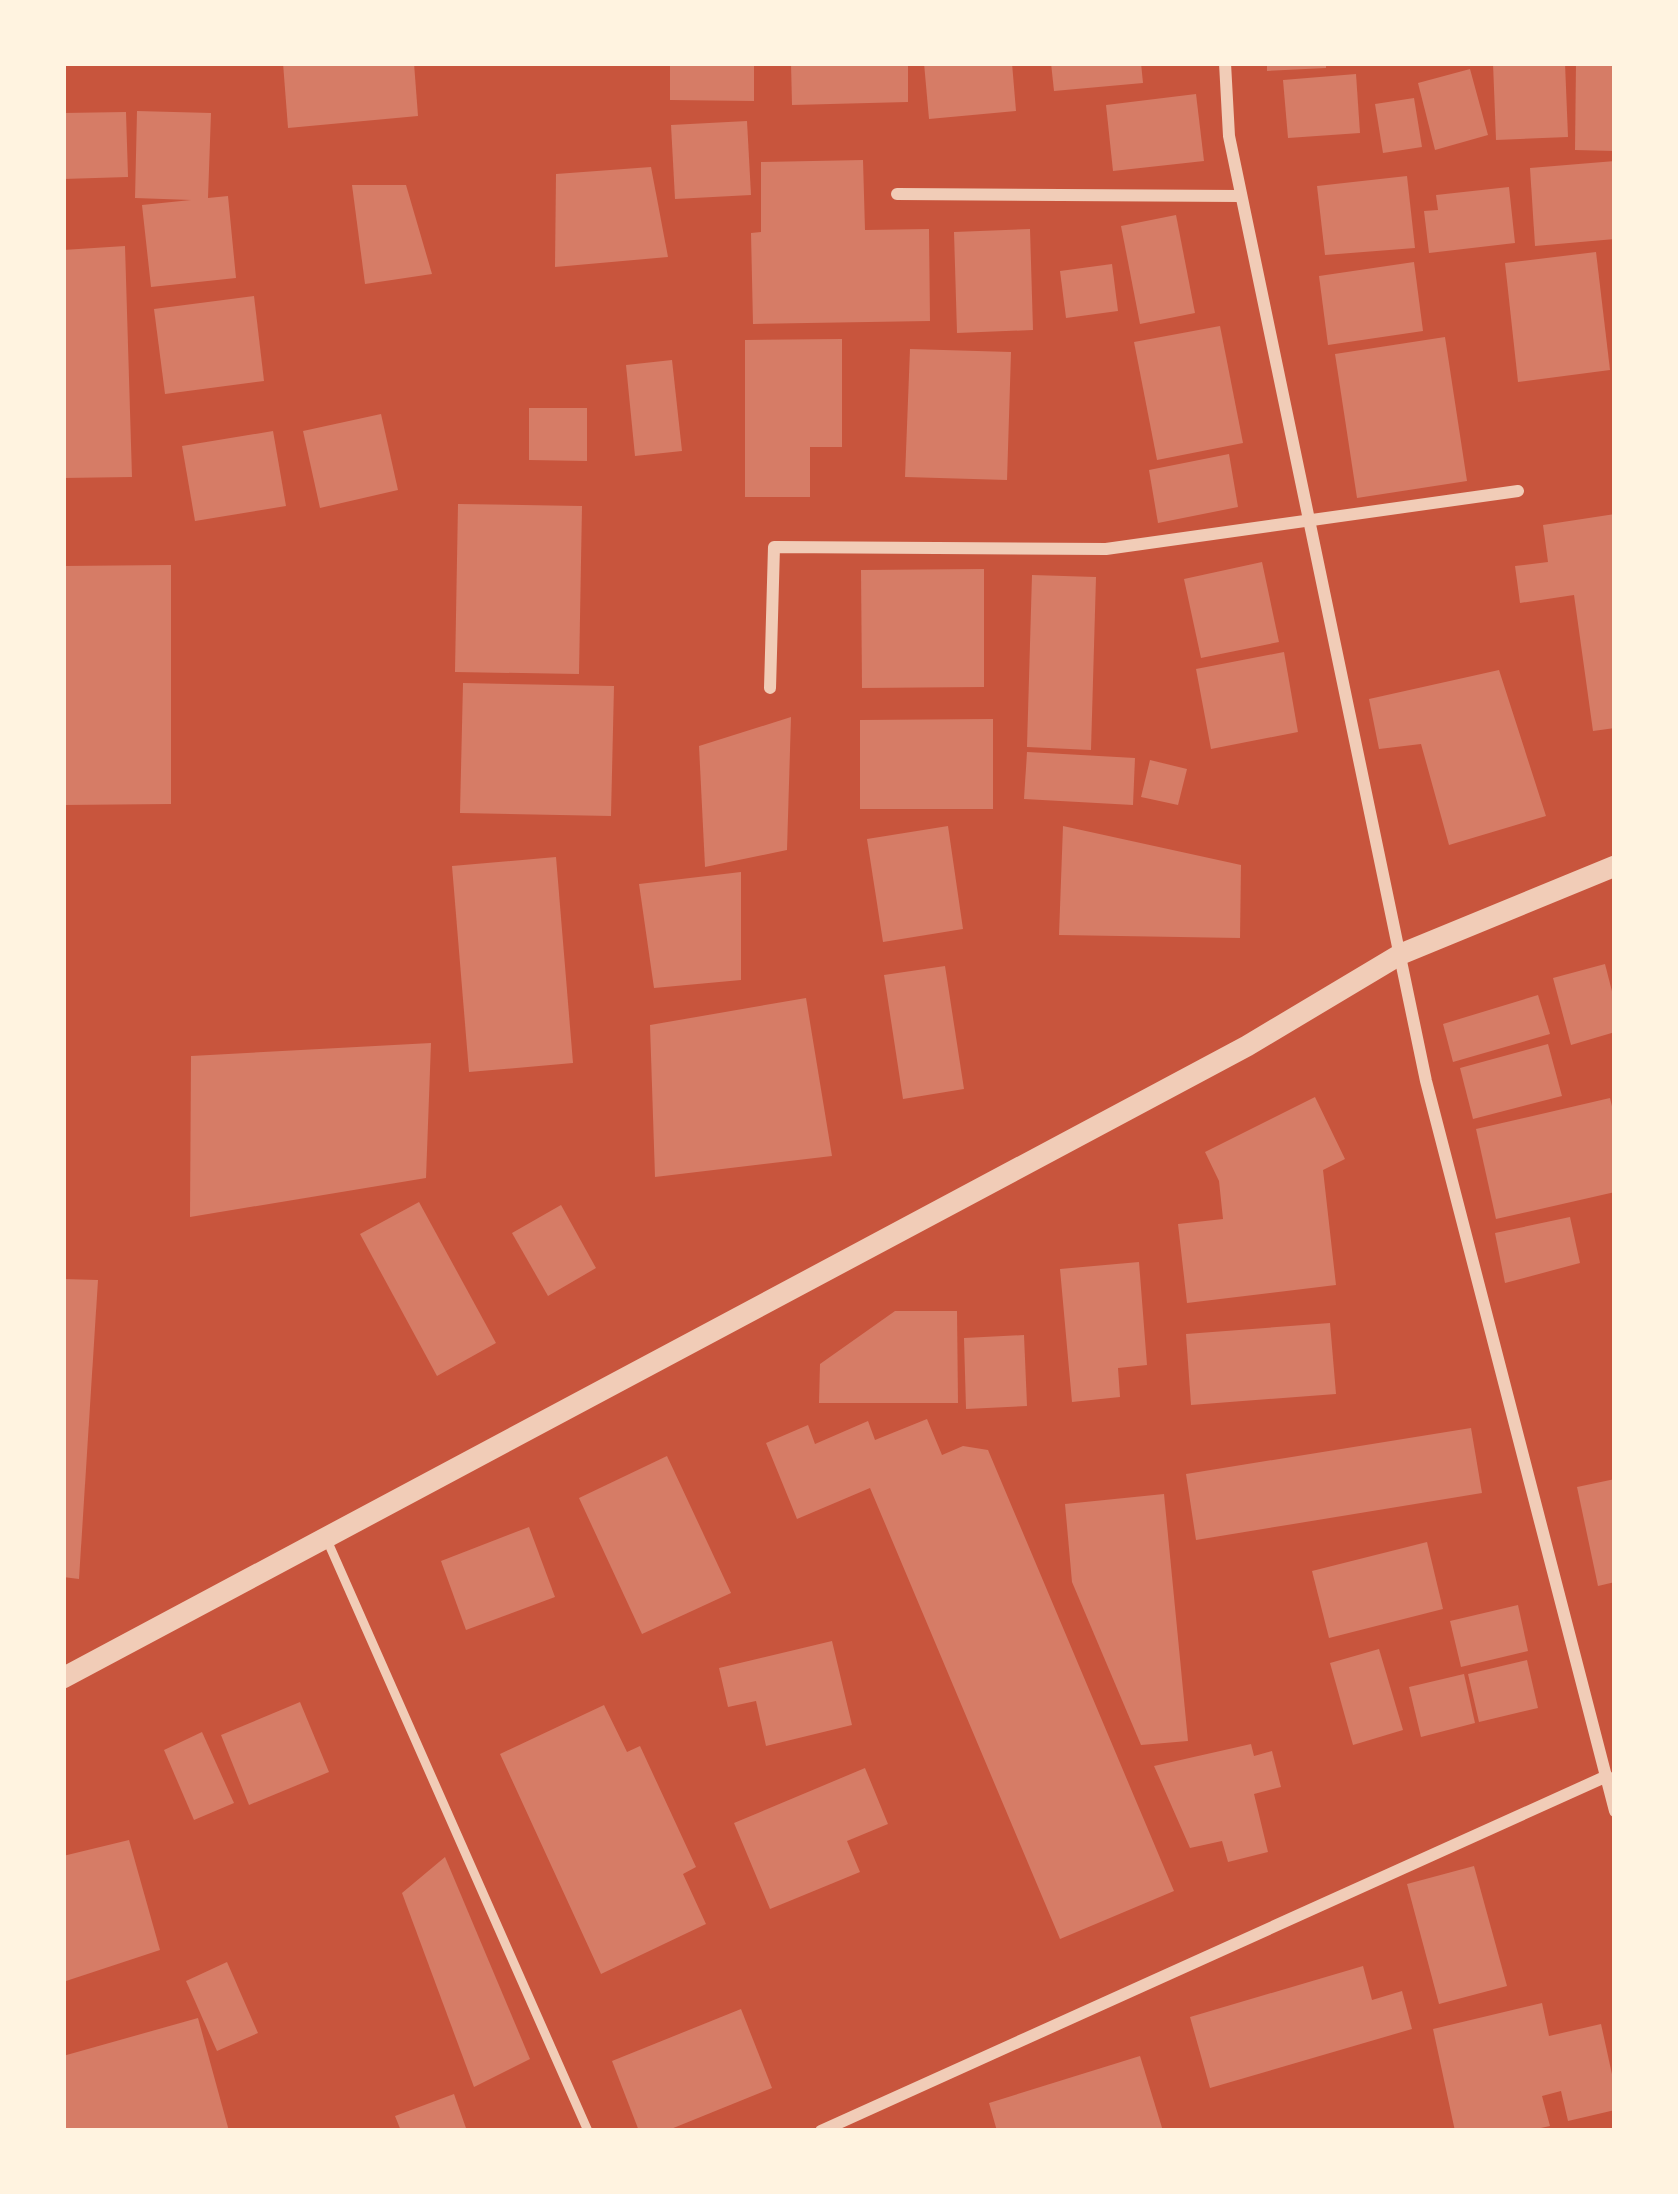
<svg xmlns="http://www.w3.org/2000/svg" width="1678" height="2194" viewBox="0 0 1678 2194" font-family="'Exo 2',sans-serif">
	<rect width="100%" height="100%" fill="#c8553d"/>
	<g fill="#d67c66">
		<path d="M283 63H414L418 116 288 128Z"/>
		<path d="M670 63H754V101L670 100Z"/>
		<path d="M791 63H908V102L792 105Z"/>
		<path d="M924 63H1012L1016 111 929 119Z"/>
		<path d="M1051 63H1141L1143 83 1054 91Z"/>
		<path d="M1267 63H1326V68L1267 71Z"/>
		<path d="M1493 63H1565L1568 137 1496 140Z"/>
		<path d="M1576 63H1615V151L1575 150Z"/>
		<path d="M1470 69 1488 135 1435 150 1418 83Z"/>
		<path d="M1356 74 1360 133 1288 138 1283 80Z"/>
		<path d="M1196 94 1204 161 1113 171 1106 105Z"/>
		<path d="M1414 98 1422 147 1383 153 1375 104Z"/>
		<path d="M137 111 211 113 208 198 228 196 236 278 151 287 142 205 191 200 135 198Z"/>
		<path d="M126 112 128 177 63 179V113Z"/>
		<path d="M747 121 751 195 675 199 671 125Z"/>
		<path d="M863 160 865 230 929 229 930 321 753 324 751 233 761 232V162Z"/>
		<path d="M1615 161V239L1535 246 1530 168Z"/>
		<path d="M651 167 668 257 555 267 556 174Z"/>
		<path d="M1407 176 1415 248 1325 255 1317 186Z"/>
		<path d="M352 185H406L432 274 365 284Z"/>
		<path d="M1509 187 1515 243 1429 253 1424 211 1438 210 1436 195Z"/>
		<path d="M1176 215 1195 313 1140 324 1121 226Z"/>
		<path d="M1030 229 1033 330 957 333 954 232Z"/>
		<path d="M125 246 132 477 63 478V250Z"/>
		<path d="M1596 252 1610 370 1518 382 1505 263Z"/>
		<path d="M1414 262 1423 331 1328 345 1319 276Z"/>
		<path d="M1112 264 1118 311 1066 318 1060 271Z"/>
		<path d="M254 296 264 381 165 394 154 309Z"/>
		<path d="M1220 326 1243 443 1157 460 1134 342Z"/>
		<path d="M1445 337 1467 481 1357 498 1335 354Z"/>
		<path d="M842 339V447H810V497H745V340Z"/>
		<path d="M910 349 1011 352 1007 480 905 477Z"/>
		<path d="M672 360 682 451 635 456 626 365Z"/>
		<path d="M529 408H587V461L529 460Z"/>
		<path d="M381 414 398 490 320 508 303 431Z"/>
		<path d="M273 431 286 506 195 521 182 446Z"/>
		<path d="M1229 454 1238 507 1158 523 1149 470Z"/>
		<path d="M458 504 582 506 579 674 455 672Z"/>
		<path d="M1615 514V728L1593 731 1574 595 1520 603 1515 566 1548 562 1543 525Z"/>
		<path d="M1262 562 1279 642 1201 658 1184 579Z"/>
		<path d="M171 565V804L63 805V566Z"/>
		<path d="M984 569V687L862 688 861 570Z"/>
		<path d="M1032 575 1096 577 1091 750 1027 747Z"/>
		<path d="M1284 652 1298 732 1211 749 1196 669Z"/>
		<path d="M1499 670 1546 816 1449 845 1421 744 1379 749 1369 699Z"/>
		<path d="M463 683 614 686 611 816 460 813Z"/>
		<path d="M791 717 787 850 705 867 699 746Z"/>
		<path d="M993 719V809H860V720Z"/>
		<path d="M1027 752 1135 758 1133 805 1024 799Z"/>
		<path d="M1150 760 1187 769 1178 805 1141 797Z"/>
		<path d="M948 826 963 929 883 942 867 839Z"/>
		<path d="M1063 826 1241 865 1240 938 1059 935Z"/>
		<path d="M556 857 573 1063 469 1072 452 866Z"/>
		<path d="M741 872V980L654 988 639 884Z"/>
		<path d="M1605 964 1615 1003V1032L1571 1045 1553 978Z"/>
		<path d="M945 966 964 1089 903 1099 884 975Z"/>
		<path d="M1538 995 1550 1034 1453 1062 1443 1024Z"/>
		<path d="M806 998 832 1156 655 1177 650 1025Z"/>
		<path d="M431 1043 426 1178 190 1217 191 1056Z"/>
		<path d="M1548 1044 1562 1096 1473 1119 1460 1068Z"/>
		<path d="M1315 1097 1345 1159 1323 1170 1336 1285 1187 1303 1178 1224 1223 1219 1219 1181 1205 1152Z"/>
		<path d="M1610 1098 1615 1119V1192L1496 1219 1476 1129Z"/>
		<path d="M419 1202 496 1343 437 1376 360 1234Z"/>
		<path d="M561 1205 596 1268 548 1296 512 1233Z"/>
		<path d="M1570 1217 1580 1263 1505 1283 1495 1233Z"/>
		<path d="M1139 1262 1147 1365 1118 1368 1120 1397 1072 1402 1060 1269Z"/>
		<path d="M63 1279 98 1280 79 1579 63 1577Z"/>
		<path d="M895 1311H957L958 1403H819L820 1364Z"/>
		<path d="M1330 1323 1336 1394 1191 1405 1186 1334Z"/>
		<path d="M1024 1335 1027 1406 966 1409 964 1338Z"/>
		<path d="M927 1419 942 1455 963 1446 988 1450 1174 1891 1060 1939 870 1488 797 1519 766 1443 808 1425 815 1444 868 1421 875 1440Z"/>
		<path d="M1471 1428 1482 1493 1196 1540 1186 1474Z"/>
		<path d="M667 1456 731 1593 642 1634 579 1498Z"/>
		<path d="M1615 1479V1582L1598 1586 1577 1487Z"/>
		<path d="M1164 1494 1188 1741 1141 1745 1072 1582 1065 1504Z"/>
		<path d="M529 1527 555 1597 466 1630 441 1561Z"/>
		<path d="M1427 1542 1443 1609 1329 1638 1312 1571Z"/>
		<path d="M1518 1605 1528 1651 1461 1667 1450 1621Z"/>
		<path d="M832 1641 852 1725 766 1746 756 1701 728 1707 719 1668Z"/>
		<path d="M1379 1649 1403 1730 1353 1745 1330 1663Z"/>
		<path d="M1527 1660 1538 1708 1479 1722 1468 1674Z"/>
		<path d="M1464 1674 1475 1723 1421 1737 1409 1687Z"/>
		<path d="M300 1702 329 1772 249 1805 221 1735Z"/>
		<path d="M604 1705 627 1752 640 1746 696 1867 683 1874 706 1924 601 1974 500 1754Z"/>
		<path d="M202 1732 234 1803 194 1820 164 1750Z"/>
		<path d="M1251 1744 1254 1756 1272 1751 1281 1787 1254 1794 1268 1852 1228 1862 1222 1841 1190 1848 1154 1766Z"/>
		<path d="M865 1768 888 1824 847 1841 860 1872 770 1909 734 1823Z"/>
		<path d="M129 1840 160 1950 63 1982V1856Z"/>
		<path d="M445 1857 530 2059 474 2087 402 1893Z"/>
		<path d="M1474 1866 1507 1986 1439 2004 1407 1884Z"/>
		<path d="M227 1962 258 2033 217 2051 186 1981Z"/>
		<path d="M1363 1966 1372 2000 1402 1991 1412 2029 1210 2088 1190 2017Z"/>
		<path d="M1542 2003 1549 2036 1601 2024 1615 2088V2110L1568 2121 1561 2091 1542 2096 1550 2126 1527 2131H1455L1433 2029Z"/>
		<path d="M741 2009 772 2088 666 2131H639L612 2061Z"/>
		<path d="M198 2018 229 2131H63V2056Z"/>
		<path d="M1140 2056 1163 2131H997L989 2103Z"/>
		<path d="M454 2094 467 2131H401L395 2116Z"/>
	</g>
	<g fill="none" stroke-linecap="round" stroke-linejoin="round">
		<path stroke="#f1ccb7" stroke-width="9" d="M327 1540 588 2131"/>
		<g stroke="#f1ccb7" stroke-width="12">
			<path d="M1225 63 1229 136 1426 1081 1615 1811"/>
			<path d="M897 194 1241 196"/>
			<path d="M770 688 774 547 1106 549 1518 491"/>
			<path d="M821 2131 1607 1776"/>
		</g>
		<path stroke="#f1ccb7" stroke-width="21" d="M63 1678 1247 1046 1401 954 1615 866"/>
	</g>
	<rect width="1678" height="2194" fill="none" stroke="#fff3e0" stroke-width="132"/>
</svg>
